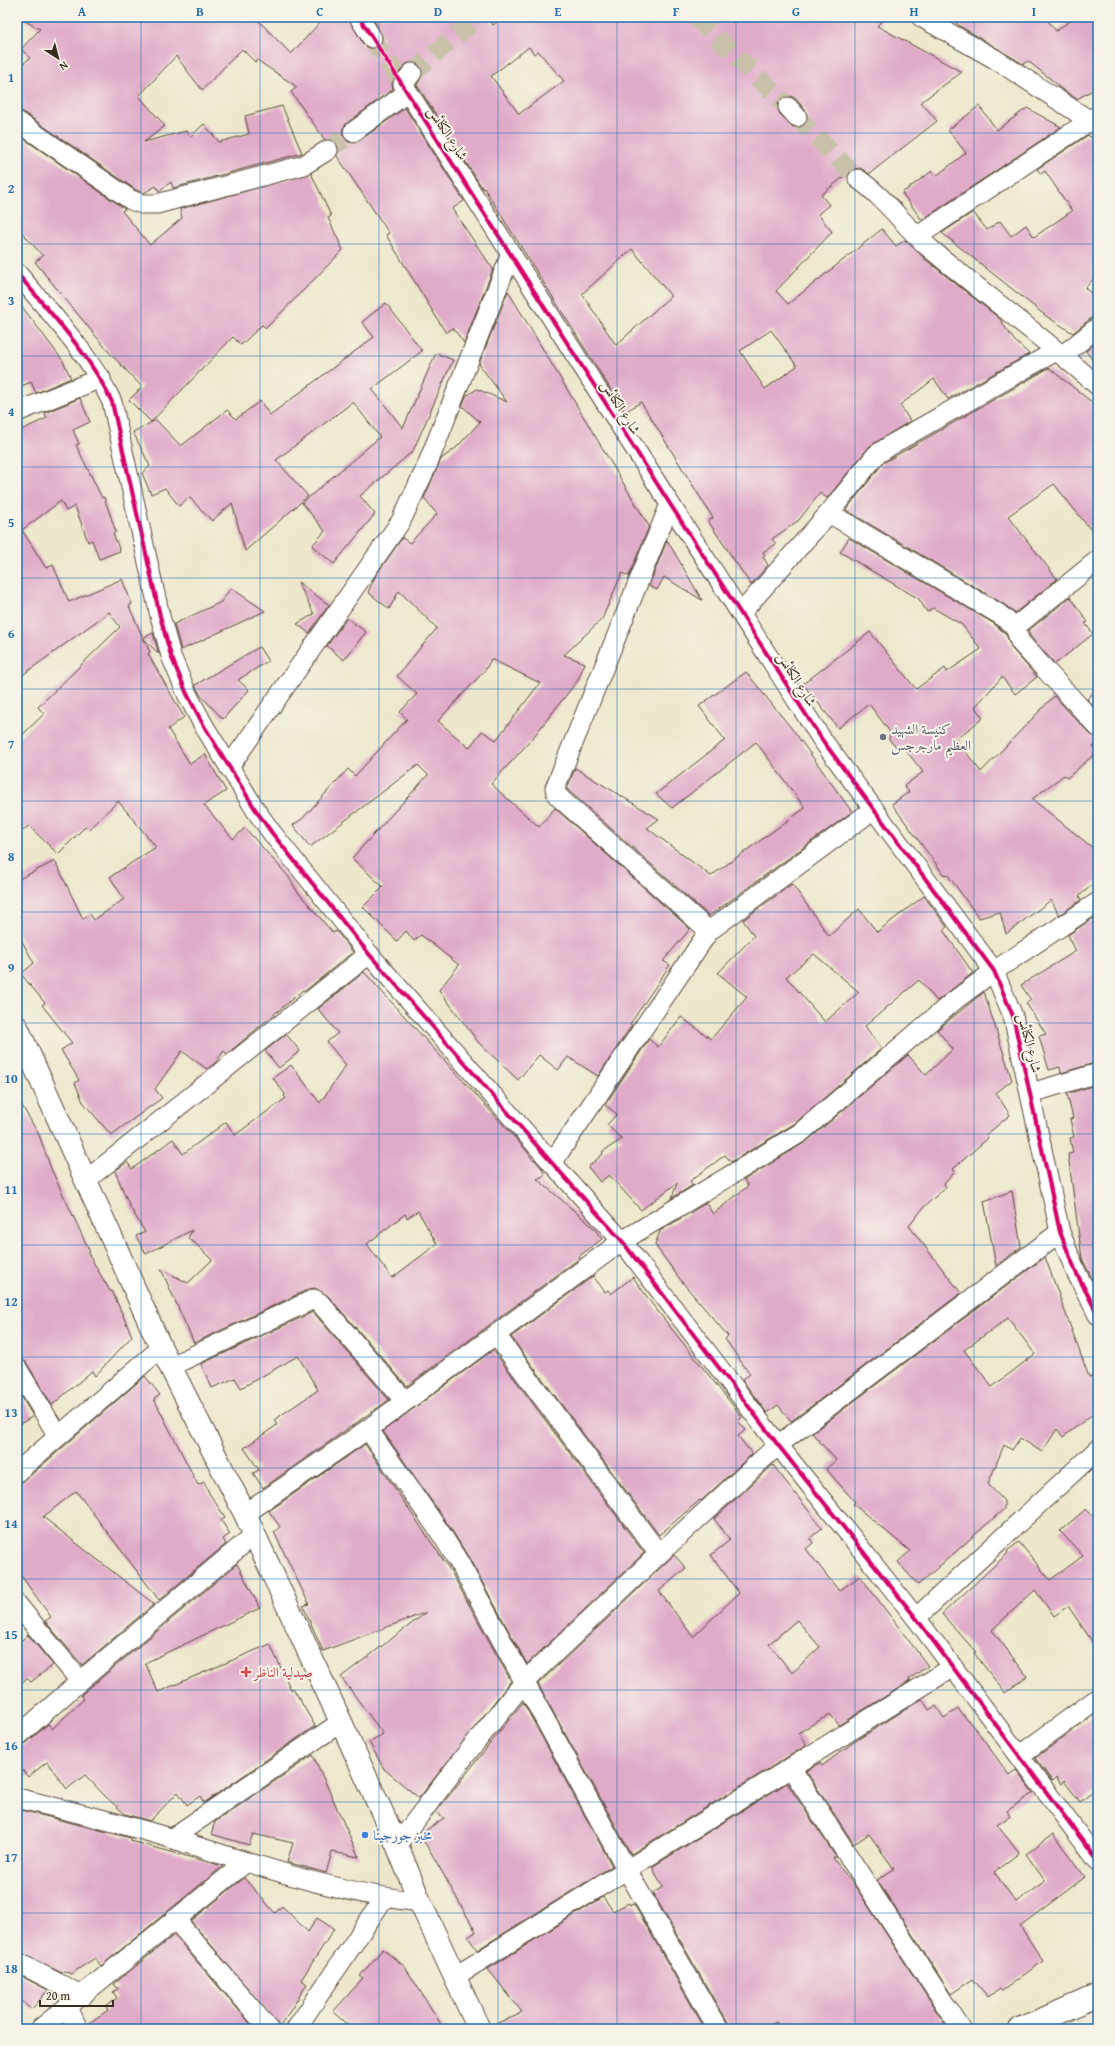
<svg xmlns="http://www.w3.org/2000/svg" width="1115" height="2046" viewBox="0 0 1115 2046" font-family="'Gentium Book Plus',Amiri,serif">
	<rect width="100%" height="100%" fill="#f7f3e8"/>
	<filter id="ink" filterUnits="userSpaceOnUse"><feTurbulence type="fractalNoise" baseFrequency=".025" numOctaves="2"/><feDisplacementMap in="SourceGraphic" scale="8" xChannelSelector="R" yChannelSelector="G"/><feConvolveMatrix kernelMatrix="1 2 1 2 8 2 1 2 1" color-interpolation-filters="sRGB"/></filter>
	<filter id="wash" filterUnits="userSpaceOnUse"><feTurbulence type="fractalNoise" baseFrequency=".012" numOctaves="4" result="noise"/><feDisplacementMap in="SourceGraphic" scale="16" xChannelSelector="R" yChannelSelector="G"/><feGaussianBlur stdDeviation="0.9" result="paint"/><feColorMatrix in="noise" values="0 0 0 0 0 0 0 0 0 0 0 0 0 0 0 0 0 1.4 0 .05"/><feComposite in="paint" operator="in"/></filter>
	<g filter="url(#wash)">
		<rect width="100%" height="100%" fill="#ede7cc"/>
		<g id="blocks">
			<g fill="#e0aac9" fill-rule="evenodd">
				<path d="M18 17H255L291 54 325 17H348L363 44 372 49 378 47 383 38 372 17H486L493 25 503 17H885L877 26 962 72 921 102 937 121 869 174 860 168 853 169 821 195 829 205 818 214 832 232 776 291 788 304 882 229 896 246 905 240 926 260 999 318 1014 340 1029 354 948 399 934 379 900 405 910 421 870 446 827 498 820 493 799 520 772 539 776 544 763 552 765 556 763 557 768 565 751 585 708 521 713 518 641 402 625 412 484 188 483 189 417 85 423 74 422 69 419 64 408 63 404 66 394 77 392 83 393 89 347 123 343 128 342 134 348 142 354 143 359 141 405 108 464 201 452 209 493 269 464 343 453 328 446 333 386 235 389 233 337 156 339 150 337 144 333 140H325L291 92 297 87 257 60 255 62 242 49 202 90 176 56 139 96 165 126 144 142 186 131 191 136 204 124 219 142 249 134 245 116 282 106 302 153 173 188 171 182 159 191 156 186 144 193 136 190 23 112 17 110V69L30 58 21 49 40 29ZM529 47 534 54 538 51 564 81 519 114 491 76ZM785 96H791L796 99 805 110 808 120 804 125 799 128 793 127 780 114 777 104 780 99ZM632 249 671 296 616 345 582 294ZM771 330 797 366 765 389 740 351Z"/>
				<path d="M949 17H1045L1056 31 1075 17H1098V87L1077 99 1057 86 1058 85 1028 61 1023 64 960 26Z"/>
				<path d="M979 106 997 130 1027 108 1061 127 922 220 902 193 932 171 936 176 966 153 948 130Z"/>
				<path d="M17 134 125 209 122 211 150 245 182 218 180 209 311 173 331 216 328 218 343 250 266 328 262 325 241 345 233 337 151 422 129 400 142 387 108 351 35 262 43 256 17 227Z"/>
				<path d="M1088 135 1098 142V274L1085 288 1098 300V316L1091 318 1073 333 1046 316 942 233 973 212 987 230 1000 221 1011 236 1026 225 1034 237 1072 211 1045 171 1041 174 1037 169Z"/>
				<path d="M508 291 649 526 629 576 622 573 602 619 564 655 585 663 578 680 531 740 491 784 539 827 555 808 690 929 663 961 670 965 630 1024 632 1025 598 1076 568 1057 558 1070 539 1055 518 1080 479 1043 439 990 459 965 421 935 414 941 406 931 397 941 363 907 383 887 352 858 428 775 418 765 310 847 293 825 302 819 348 769 355 776 407 719 400 712 417 694 397 676 437 628 399 591 389 609 368 592 376 575 402 538 410 543 437 514 424 498 441 459 456 448 480 422 462 406 466 396 477 389 507 402 479 364ZM491 659 540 683 496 740 482 731 469 748 438 721 486 669Z"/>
				<path d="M17 300 63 361 71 378 36 393 31 382 17 388Z"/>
				<path d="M386 303 422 351 372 389 403 428 436 353 453 360 413 451 360 496 375 514 334 564 312 546 325 531 302 503 380 437 353 402 276 460 308 496 245 551 232 503 212 521 189 497 179 506 165 488 151 494 142 473 150 466 133 432 156 420 181 446 227 410 236 419 260 401 270 415 374 337 362 322Z"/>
				<path d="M1098 341V368L1086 351Z"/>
				<path d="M1049 368 1098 407V539L1054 484 1008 516 1057 579 1015 613 1005 605 846 510 883 463Z"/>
				<path d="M80 398 90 422 73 430 79 444 76 445 102 498 104 497 116 532 113 533 120 551 99 559 92 540 88 542 75 506 66 511 61 501 22 530 46 568 53 565 69 602 122 579 132 604 129 606 143 638 153 633 159 654 143 638 150 652 148 654 184 717 168 729 190 764 205 754 226 791 204 805 233 839 245 828 288 876 297 891 333 933 336 931 353 952 305 991 303 990 227 1054 224 1051 215 1063 207 1069 182 1051 155 1089 162 1098 111 1135 83 1102 75 1083 79 1080 61 1050 72 1043 42 1005 45 1003 21 974 34 963 17 932V880L55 861 83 919 90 914 94 920 124 899 110 877 156 847 118 801 88 830 85 827 58 854 29 826 17 834V740L44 714 38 707 120 627 109 612 17 679V432L47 418 45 413Z"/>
				<path d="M849 538 993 623 1006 634 1012 649 1037 677 1015 694 1002 677 975 707 983 718 956 739 981 772 1054 696 1090 734 1098 738V742L1093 747 1097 752 1067 778 1064 775 1032 799 1098 852V880L1079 896 1081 900 1059 915 1051 900 1006 934 1000 912 979 918 947 874 944 875 892 804 909 792 904 786 923 772 904 748 896 747 892 743 889 739 890 732 869 704 838 728 803 684 870 632 916 689 945 668 947 672 981 649 961 624 933 608 927 612 919 599 840 552Z"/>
				<path d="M667 540 702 600 664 577 657 590 649 586Z"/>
				<path d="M298 582 329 605 309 633 297 624 314 614Z"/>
				<path d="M231 588 265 611 181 650 174 624 221 602Z"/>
				<path d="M1070 597 1088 622 1085 623 1093 634 1055 664 1030 636 1028 631Z"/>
				<path d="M347 618 366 632 344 660 327 646Z"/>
				<path d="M259 647 268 661 238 680 249 690 223 719 201 696 195 685Z"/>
				<path d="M746 672 796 734 852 812 709 916 567 789 575 768 659 819 647 828 711 876 805 808 756 742 672 808 656 794 725 740 699 706Z"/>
				<path d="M1098 689V711L1087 699Z"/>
				<path d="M792 884 829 936 859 909 877 932 924 896 947 927 943 930 973 973 937 1001 919 980 865 1026 881 1049 794 1124 731 1162 725 1155 690 1181 693 1185 672 1198 677 1183 641 1210 609 1175 600 1182 588 1167 603 1154 602 1152 622 1139 607 1125 617 1114 605 1105 649 1039 658 1047 681 1017 711 1039 747 997 718 973 754 936 743 920ZM814 954 859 992 825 1022 786 977Z"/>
				<path d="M1093 918 1098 926V1062L1061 1073 1060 1067 1049 1070 1039 1036 1046 1034 1026 1003 1031 1000 1021 985 1076 951 1068 935Z"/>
				<path d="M364 972 526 1150 533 1160 534 1159 541 1167 545 1175 537 1179 593 1227 602 1239 579 1256 580 1258 407 1386 328 1296 315 1288 309 1289 194 1343 161 1269 188 1283 212 1260 195 1243 188 1239 192 1230 146 1254 136 1236 145 1232 130 1207 115 1171 127 1162 132 1169 173 1139 183 1154 226 1122 235 1135 286 1098 284 1096 285 1094 273 1078 291 1065 320 1103 346 1065 327 1042 338 1033 318 1009ZM418 1211 437 1244 392 1278 367 1244 405 1214 407 1218Z"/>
				<path d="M984 992 1012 1080 996 1093 1010 1115 986 1135 988 1138 953 1169 955 1172 944 1184 946 1187 924 1207 909 1226 961 1293 797 1417 791 1421 778 1405 767 1413 742 1380 750 1374 725 1339 728 1336 682 1282 655 1245 660 1231 706 1203 713 1214 748 1186 744 1180 807 1141 908 1055 926 1075 953 1049 937 1030Z"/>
				<path d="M286 1034 300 1051 279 1068 265 1051Z"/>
				<path d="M1098 1084V1285H1095L1082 1258 1068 1154 1073 1153 1070 1138 1074 1137 1070 1119 1073 1118 1067 1094Z"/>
				<path d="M17 1097 39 1135 52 1171 90 1252 88 1253 110 1291H112L132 1336 95 1376 92 1371 52 1405 26 1362 17 1357Z"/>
				<path d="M1012 1191 1021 1247 996 1266 984 1201Z"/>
				<path d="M1045 1257 1089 1377 1098 1375V1410L1063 1437 1057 1429 1042 1452 1020 1438 1012 1450 1004 1445 988 1484 1004 1501V1509L918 1585 898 1562 910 1551 853 1504 855 1502 826 1469 836 1460 812 1433ZM1008 1318 1035 1354 992 1387 964 1350Z"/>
				<path d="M593 1276 605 1292 608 1290 611 1294 633 1277 652 1304 742 1417 738 1421 746 1430 738 1436 752 1454 701 1501 700 1500 659 1535 511 1337Z"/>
				<path d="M313 1312 389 1400 263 1488 253 1473 259 1470 244 1448 277 1425 274 1420 318 1390 298 1356 241 1388 235 1378 212 1388 201 1364Z"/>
				<path d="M493 1350 644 1553 527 1664 469 1558 451 1529 383 1431Z"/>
				<path d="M145 1376 160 1395 154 1399 198 1485 204 1482 209 1493 225 1517 221 1520 230 1534 223 1539 226 1544 159 1600 76 1491 43 1517 154 1604 82 1665 45 1621 51 1617 17 1570V1487Z"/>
				<path d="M17 1389 33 1416 17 1426Z"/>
				<path d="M365 1444 450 1570 511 1681 419 1798 384 1769 369 1742 383 1734 341 1677 427 1612 323 1651 303 1606 309 1604 274 1532 280 1527 269 1511Z"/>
				<path d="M773 1465 822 1528 810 1538 813 1543 806 1549 839 1591 860 1576 928 1666 909 1679 910 1681 839 1725 830 1714 798 1733 807 1745 631 1854 538 1684 674 1555 686 1568 659 1591 693 1637 739 1593 711 1555 730 1540 714 1519ZM797 1620 820 1647 792 1673 769 1644Z"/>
				<path d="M1086 1509 1098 1522V1650L1068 1606 1054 1616 1035 1590 992 1630 1027 1676 1005 1693 974 1653 976 1652 942 1614 1008 1553 1007 1551 1019 1542 1050 1580 1083 1556 1060 1531Z"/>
				<path d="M237 1564 260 1608 145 1663 158 1692 270 1644 291 1690 293 1688 315 1726 204 1803 200 1796 187 1805 178 1792 150 1821 125 1814 106 1797 85 1775 67 1789 47 1762 28 1777 17 1763V1748L24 1745 48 1724 52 1729 84 1699 81 1695Z"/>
				<path d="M28 1635 53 1665 31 1682 27 1678 17 1687V1644Z"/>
				<path d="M922 1699 929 1710 936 1706 944 1718 958 1709 978 1732 1009 1775 1016 1770 1033 1793 1007 1811 1010 1816 997 1825 1019 1853 994 1872 1016 1902 1045 1881 1026 1854 1053 1834 1085 1877 1020 1926 1043 1961 1002 1991 1000 1989 988 1997 973 1979 951 1994 877 1880 894 1869 869 1834 854 1844 806 1771 820 1763 822 1766 854 1742Z"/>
				<path d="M523 1702 612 1866 477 1950 468 1937 476 1932 429 1849 419 1835 444 1818 436 1812Z"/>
				<path d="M1098 1712V1788L1080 1802 1064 1781 1061 1784 1056 1777 1052 1781 1035 1758Z"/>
				<path d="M313 1755 359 1857 332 1852 326 1873 287 1862 293 1843 253 1834 249 1845 211 1834 215 1822Z"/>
				<path d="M787 1783 836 1857 833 1858 859 1892 948 2029H782L776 2022 764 2029H729L728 2024 653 1893 663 1887 652 1867Z"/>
				<path d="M17 1809 131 1838V1841L223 1866 101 1966 95 1958 71 1974 64 1971 62 1973 17 1951Z"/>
				<path d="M244 1878 275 1913 282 1906 308 1932 317 1918 334 1929 301 1980 307 1984 280 2027 191 1921Z"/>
				<path d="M603 1897 613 1911 629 1903 630 1905 634 1904 705 2029H491V2026L522 2012 488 1969Z"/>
				<path d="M174 1935 255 2029H89L88 2024 108 2010 106 2007 117 1998 113 1992 118 1989 114 1984Z"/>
				<path d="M383 1949 405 1967 444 2029H352L333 2012 363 1978 360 1976Z"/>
				<path d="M17 1974 48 1990 32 2009 17 1997Z"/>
			</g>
		</g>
	</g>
	<g filter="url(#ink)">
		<use href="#blocks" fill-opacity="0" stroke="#564638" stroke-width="1"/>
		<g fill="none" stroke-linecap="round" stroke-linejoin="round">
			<g stroke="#c9c1a9" stroke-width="19" stroke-dasharray="19 10" stroke-linecap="butt">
				<path d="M696 17 788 107"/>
				<path d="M372 38 403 84"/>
				<path d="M412 73 478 17"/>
				<path d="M797 117 858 179"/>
				<path d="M328 150 353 132"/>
			</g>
			<g stroke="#564638" stroke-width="21">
				<g id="minor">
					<path d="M359 17 372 38"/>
					<path d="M921 17 995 59 1098 126"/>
					<path d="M412 73 403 84 670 504 823 741 994 971 1013 1016 1060 1232 1076 1272 1098 1315"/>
					<path d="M788 107 797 117"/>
					<path d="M17 121 131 200 142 204H157L304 165 328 150"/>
					<path d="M353 132 408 92"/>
					<path d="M858 179C887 199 906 229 933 251 987 296 1045 339 1098 386"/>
					<path d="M918 236 1098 115"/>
					<path d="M17 273C51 314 89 353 112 402L160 616 171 656 187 694 204 726 257 812 272 833 369 954 552 1163 622 1241 778 1445 916 1618 1098 1861"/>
					<path d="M1063 355 1098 327"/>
					<path d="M17 412 101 378"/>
					<path d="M670 504 555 788 557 795 563 801 709 931"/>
					<path d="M829 513 999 614 1015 627 1020 642 1098 727"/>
					<path d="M741 613 829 513 876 455 894 443 1056 351"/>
					<path d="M1015 627 1098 560"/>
					<path d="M229 767 401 521 426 468 511 254"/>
					<path d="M1031 1093 1098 1073"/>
					<path d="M552 1163 709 931 874 809"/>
					<path d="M85 1181 369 954"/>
					<path d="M496 1335 659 1554"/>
					<path d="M171 1366 314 1299 320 1303 405 1401"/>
					<path d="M17 1368 58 1436"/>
					<path d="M368 1429 442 1535 460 1564 627 1870 718 2029"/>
					<path d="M17 1472 161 1348"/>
					<path d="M245 1514 368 1429 622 1241 800 1133 955 1000 994 971 1098 902"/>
					<path d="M17 1604 80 1681"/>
					<path d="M916 1618 1098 1449"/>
					<path d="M17 1737 80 1681 254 1535"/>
					<path d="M1020 1755 1098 1698"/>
					<path d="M791 1768 961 2029"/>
					<path d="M17 1798C69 1811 122 1823 173 1839 254 1864 335 1893 420 1902"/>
					<path d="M172 1838 341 1722"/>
					<path d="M397 1845 467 1753 525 1681 659 1554 778 1445 1060 1232"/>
					<path d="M175 1919 269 2029"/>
					<path d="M17 1962 83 1996"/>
					<path d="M454 1977 953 1667"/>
					<path d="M68 2007 78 2029"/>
					<path d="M40 2029 245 1863"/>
					<path d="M296 2029 384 1898"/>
				</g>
			</g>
			<g stroke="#564638" stroke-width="24">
				<g id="tertiary">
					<path d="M17 1027 161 1348 245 1514 341 1722 397 1845 420 1902 479 2029"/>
					<path d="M1020 2029 1098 1995"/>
				</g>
			</g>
			<use href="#minor" stroke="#fff" stroke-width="19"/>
			<use href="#tertiary" stroke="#fff" stroke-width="22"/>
			<g stroke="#f7f3e8" stroke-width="6">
				<g id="cycleway">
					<path d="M359 17 670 504 823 741 994 971 1013 1016 1060 1232 1076 1272 1098 1315"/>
					<path d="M17 273C51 314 89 353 112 402L160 616 171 656 187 694 204 726 257 812 272 833 369 954 552 1163 622 1241 778 1445 916 1618 1098 1861"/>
				</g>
			</g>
			<use href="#cycleway" stroke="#d6006c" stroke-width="4"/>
		</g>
	</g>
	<path fill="none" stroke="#1f6fb2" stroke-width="1" stroke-opacity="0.55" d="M141 17V2029M260 17V2029M379 17V2029M498 17V2029M617 17V2029M736 17V2029M855 17V2029M974 17V2029M17 133H1098M17 244H1098M17 356H1098M17 467H1098M17 578H1098M17 689H1098M17 801H1098M17 912H1098M17 1023H1098M17 1134H1098M17 1245H1098M17 1357H1098M17 1468H1098M17 1579H1098M17 1690H1098M17 1802H1098M17 1913H1098"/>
	<circle fill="#6b7280" stroke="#f7f3e8" stroke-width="1.5" cx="883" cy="737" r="4"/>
	<path fill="#e0444e" stroke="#f7f3e8" stroke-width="1.5" d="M244 1666h4v4h4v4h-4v4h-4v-4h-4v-4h4z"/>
	<circle fill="#3f7fe0" stroke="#f7f3e8" stroke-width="1.5" cx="365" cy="1835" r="4"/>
	<g text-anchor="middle" stroke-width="4" stroke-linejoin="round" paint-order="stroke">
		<g font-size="14" fill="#3b2a1e" stroke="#f7f3e8">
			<text transform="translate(448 133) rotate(57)" y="5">شارع الكنائس</text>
			<text transform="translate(621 407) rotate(58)" y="5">شارع الكنائس</text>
			<text transform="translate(797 679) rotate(58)" y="5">شارع الكنائس</text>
			<text transform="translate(1030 1043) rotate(76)" y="5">شارع الكنائس</text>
		</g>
		<g font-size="14" fill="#5b616d" stroke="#f7f3e8" text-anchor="start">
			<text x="891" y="734">كنيسة الشهيد<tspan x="891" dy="16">العظيم مارجرجس</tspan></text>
		</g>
		<g font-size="14" fill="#be3a42" stroke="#f7f3e8" text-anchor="start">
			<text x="254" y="1677">صيدلية الناظر</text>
		</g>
		<g font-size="14" fill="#366cbe" stroke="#f7f3e8" text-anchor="start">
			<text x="373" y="1840">مخبز جورجينا</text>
		</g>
	</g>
	<rect width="1115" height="2046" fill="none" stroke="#f7f3e8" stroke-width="44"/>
	<g transform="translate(58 58) rotate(144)" stroke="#f7f3e8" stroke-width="3" paint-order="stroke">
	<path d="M0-3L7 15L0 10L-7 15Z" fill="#3b2a1e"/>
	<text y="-6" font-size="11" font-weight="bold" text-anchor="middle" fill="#3b2a1e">N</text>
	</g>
	<path d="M40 2000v6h73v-6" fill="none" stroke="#3b2a1e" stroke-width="2"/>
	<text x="46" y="2000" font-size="12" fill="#3b2a1e" stroke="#f7f3e8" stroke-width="3" paint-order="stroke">20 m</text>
	<rect x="22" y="22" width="1071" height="2002" fill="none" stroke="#1f6fb2" stroke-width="1.5"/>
	<g font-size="13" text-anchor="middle" font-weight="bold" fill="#1f6fb2">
		<text x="82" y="16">A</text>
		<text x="200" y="16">B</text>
		<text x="320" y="16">C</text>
		<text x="438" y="16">D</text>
		<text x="558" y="16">E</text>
		<text x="676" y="16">F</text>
		<text x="796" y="16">G</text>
		<text x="914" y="16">H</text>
		<text x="1034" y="16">I</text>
		<text x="11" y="82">1</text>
		<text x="11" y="193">2</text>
		<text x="11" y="305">3</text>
		<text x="11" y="416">4</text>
		<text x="11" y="527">5</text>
		<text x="11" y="638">6</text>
		<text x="11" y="749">7</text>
		<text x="11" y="861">8</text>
		<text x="11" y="972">9</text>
		<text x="11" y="1083">10</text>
		<text x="11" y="1194">11</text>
		<text x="11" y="1306">12</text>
		<text x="11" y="1417">13</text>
		<text x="11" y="1528">14</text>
		<text x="11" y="1639">15</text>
		<text x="11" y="1750">16</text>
		<text x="11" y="1862">17</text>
		<text x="11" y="1973">18</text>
	</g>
</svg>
